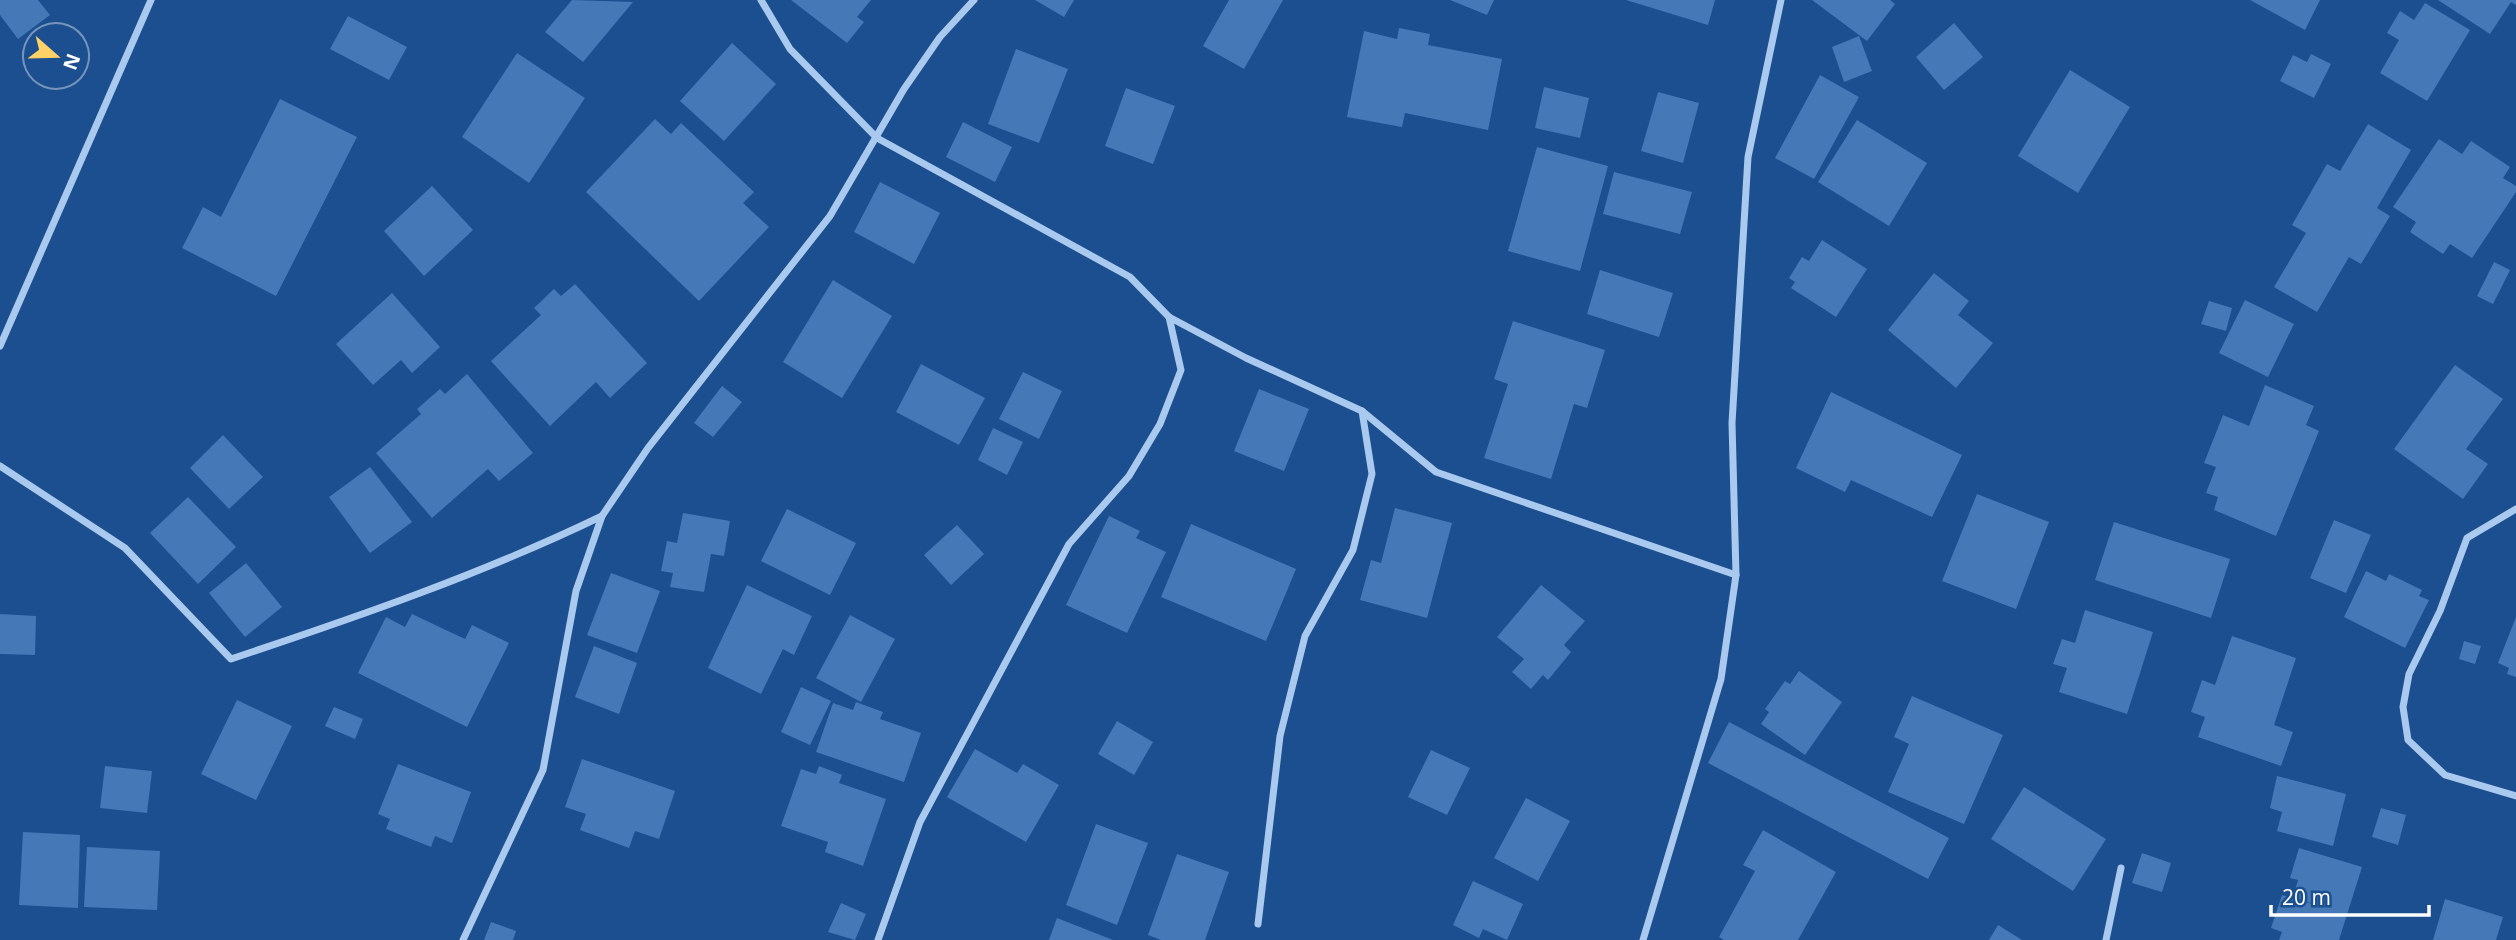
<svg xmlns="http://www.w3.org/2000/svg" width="2516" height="940" viewBox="0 0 2516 940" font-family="'Open Sans',sans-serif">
	<rect width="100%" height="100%" fill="#1b4f8f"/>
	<g fill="#4478b7">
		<path d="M0 0H38L50 15 18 39 0 15Z"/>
		<path d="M572 0 633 2 583 62 545 32Z"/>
		<path d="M791 0H871L857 17 864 22 847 43Z"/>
		<path d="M1035 0H1074L1064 17Z"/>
		<path d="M1229 0H1283L1244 69 1203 46Z"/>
		<path d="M1450 0H1494L1487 15Z"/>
		<path d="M1626 0H1715L1708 25Z"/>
		<path d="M1812 0H1890L1895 4 1867 41Z"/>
		<path d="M2250 0H2320L2305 30Z"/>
		<path d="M2438 0H2516V5L2511 2 2490 34Z"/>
		<path d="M2425 3 2470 30 2427 101 2380 73 2399 40 2387 33 2400 11 2414 20Z"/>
		<path d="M348 16 407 47 389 80 330 49Z"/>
		<path d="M1954 23 1983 57 1944 90 1916 57Z"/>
		<path d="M1399 28 1430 34 1428 45 1502 59 1488 130 1405 113 1402 127 1347 117 1364 31 1397 39Z"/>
		<path d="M1859 36 1872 71 1844 82 1832 47Z"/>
		<path d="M732 43 776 84 724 141 680 101Z"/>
		<path d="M1016 49 1068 69 1039 143 988 124Z"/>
		<path d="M517 53 585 98 529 183 462 137Z"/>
		<path d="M2311 54 2331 64 2314 98 2280 81 2293 55 2307 62Z"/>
		<path d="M2070 70 2130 107 2078 193 2018 156Z"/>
		<path d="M1820 75 1859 97 1814 179 1775 158Z"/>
		<path d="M1544 87 1589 98 1580 138 1535 128Z"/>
		<path d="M1126 88 1175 106 1153 164 1105 146Z"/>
		<path d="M1658 92 1699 103 1683 163 1641 151Z"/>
		<path d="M280 99 357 137 276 296 182 248 203 207 221 217Z"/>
		<path d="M655 119 671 134 681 123 754 192 743 203 769 227 699 301 586 192Z"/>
		<path d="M1857 120 1927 163 1889 226 1818 182Z"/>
		<path d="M963 122 1012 147 995 182 946 157Z"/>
		<path d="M2368 124 2411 150 2377 208 2390 216 2361 264 2349 257 2317 312 2274 287 2306 233 2292 225 2327 164 2340 171Z"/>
		<path d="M2439 139 2462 154 2471 141 2510 167 2503 178 2516 186V192L2472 258 2450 244 2443 254 2410 232 2416 222 2393 207Z"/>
		<path d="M1537 147 1608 166 1580 271 1508 251Z"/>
		<path d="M1614 172 1692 192 1680 234 1603 214Z"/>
		<path d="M880 182 940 213 914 264 854 232Z"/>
		<path d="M432 186 473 230 424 276 384 231Z"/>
		<path d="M1822 240 1867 269 1836 317 1791 288 1795 282 1789 278 1802 257 1809 261Z"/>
		<path d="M2494 262 2510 270 2493 304 2477 296Z"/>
		<path d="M1600 270 1673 293 1659 337 1587 314Z"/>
		<path d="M1934 273 1969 301 1958 315 1993 343 1956 388 1888 330Z"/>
		<path d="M833 280 892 316 842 398 783 362Z"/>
		<path d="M575 284 647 363 610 398 596 382 550 426 491 361 541 315 534 308 554 289 561 296Z"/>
		<path d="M392 293 440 347 412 373 401 360 373 385 336 344Z"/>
		<path d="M2245 300 2294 324 2268 377 2219 353Z"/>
		<path d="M2209 301 2232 308 2226 331 2201 324Z"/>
		<path d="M1513 321 1605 350 1587 408 1574 404 1551 479 1484 458 1508 384 1494 379Z"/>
		<path d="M921 364 985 398 959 445 896 412Z"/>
		<path d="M2455 365 2503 399 2466 449 2488 464 2463 499 2394 449Z"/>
		<path d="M1023 372 1062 391 1039 439 999 419Z"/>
		<path d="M467 374 533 453 499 481 488 469 432 518 376 453 421 414 417 409 440 389 445 394Z"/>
		<path d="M2265 385 2314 406 2306 425 2319 431 2276 536 2214 510 2218 497 2206 493 2216 467 2204 463 2223 415 2249 426Z"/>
		<path d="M722 386 742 402 713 437 694 423Z"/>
		<path d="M1259 389 1309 409 1284 471 1234 451Z"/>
		<path d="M1831 392 1962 455 1932 517 1851 480 1845 492 1796 468Z"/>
		<path d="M993 428 1023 442 1007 475 978 460Z"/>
		<path d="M223 435 263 477 229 509 190 468Z"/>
		<path d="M370 467 412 522 370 553 329 497Z"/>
		<path d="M1977 494 2049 522 2016 609 1942 581Z"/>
		<path d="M188 497 236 547 198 584 150 533Z"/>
		<path d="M1395 508 1452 523 1427 618 1360 600 1371 560 1381 563Z"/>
		<path d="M787 509 856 543 830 595 761 561Z"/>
		<path d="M683 513 730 521 724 556 711 554 704 592 670 587 673 573 661 571 667 541 677 543Z"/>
		<path d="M1109 516 1140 531 1136 538 1166 552 1127 633 1066 605Z"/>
		<path d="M2334 520 2371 535 2346 593 2310 578Z"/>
		<path d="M2114 522 2230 559 2211 618 2095 580Z"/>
		<path d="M1191 524 1296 569 1266 641 1161 597Z"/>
		<path d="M957 525 984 554 951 585 924 555Z"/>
		<path d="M246 563 282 607 245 637 209 593Z"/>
		<path d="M2366 571 2386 581 2389 574 2422 590 2419 596 2429 600 2405 648 2344 617Z"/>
		<path d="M611 573 660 591 637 653 587 635Z"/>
		<path d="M747 585 812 616 794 655 783 649 761 694 708 668Z"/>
		<path d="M1541 585 1585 621 1564 645 1571 652 1548 680 1543 675 1531 689 1512 672 1524 659 1497 637Z"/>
		<path d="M2085 610 2153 632 2127 714 2059 692 2067 668 2053 664 2062 639 2075 643Z"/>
		<path d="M0 614 36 616 35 655 0 654Z"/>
		<path d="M412 614 465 639 472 625 509 643 467 727 358 673 386 617 405 627Z"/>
		<path d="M850 615 895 639 861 702 816 678Z"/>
		<path d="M2516 617V677L2507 674 2509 668 2498 663Z"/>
		<path d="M2232 636 2296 658 2274 725 2293 732 2281 766 2198 737 2205 717 2191 712 2202 680 2215 685Z"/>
		<path d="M2464 641 2481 646 2475 664 2459 659Z"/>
		<path d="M594 646 637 663 619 714 575 697Z"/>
		<path d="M1799 671 1842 702 1805 755 1761 724 1769 712 1765 709 1785 681 1790 684Z"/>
		<path d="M801 687 831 701 810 745 781 732Z"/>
		<path d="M1912 696 2003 735 1964 824 1888 792 1909 744 1894 737Z"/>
		<path d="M237 700 292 726 256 800 201 774Z"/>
		<path d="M856 702 883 712 880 719 921 733 904 782 816 752 833 703 853 710Z"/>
		<path d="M334 707 363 719 355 739 325 726Z"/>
		<path d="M1117 721 1153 742 1134 775 1098 754Z"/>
		<path d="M1729 722 1949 838 1928 879 1708 763Z"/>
		<path d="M975 749 1017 773 1023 764 1059 785 1026 842 947 797Z"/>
		<path d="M1431 750 1470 768 1447 815 1408 797Z"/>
		<path d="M582 759 675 791 659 839 635 831 629 848 580 830 586 814 565 807Z"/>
		<path d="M398 764 471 792 452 843 435 836 431 847 386 829 390 819 378 814Z"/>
		<path d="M105 766 152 771 147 813 100 808Z"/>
		<path d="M819 766 842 775 839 783 886 799 863 866 825 852 828 842 781 826 801 769 816 774Z"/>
		<path d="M2277 776 2346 794 2333 846 2277 831 2282 812 2270 808Z"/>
		<path d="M2024 787 2106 839 2073 891 1991 839Z"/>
		<path d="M1526 798 1570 821 1538 881 1494 858Z"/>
		<path d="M2381 808 2406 815 2398 845 2372 837Z"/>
		<path d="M1096 824 1148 843 1117 925 1066 905Z"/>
		<path d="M1763 830 1836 872 1798 940H1724L1719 937 1755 871 1743 865Z"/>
		<path d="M23 832 80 835 78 908 19 905Z"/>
		<path d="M87 847 160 851 157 910 84 907Z"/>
		<path d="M2299 848 2362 867 2339 940H2279L2282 932 2271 928 2282 895 2319 906 2293 897 2298 880 2290 878Z"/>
		<path d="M2142 853 2171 863 2162 892 2132 883Z"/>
		<path d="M1177 854 1229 872 1205 940H1161L1148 935Z"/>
		<path d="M1473 881 1523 904 1507 940 1483 929 1479 938 1453 925Z"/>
		<path d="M2445 899 2503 917 2496 940H2433Z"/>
		<path d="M841 903 866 914 855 940 828 932Z"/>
		<path d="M1057 918 1113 940H1049Z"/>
		<path d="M491 922 516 931 513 940H484Z"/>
		<path d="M1998 925 2022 940H1989Z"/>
	</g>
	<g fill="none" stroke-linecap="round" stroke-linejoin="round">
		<g stroke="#a9c9ee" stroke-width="7">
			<path d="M761 0 790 49 877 138 1130 277 1169 317 1181 370 1160 424 1129 476 1069 544 920 822 878 940"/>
			<path d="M1169 317 1246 358 1362 411 1436 472 1736 575"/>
			<path d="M0 346 151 0"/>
			<path d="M0 466 125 548 231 659C357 617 482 574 602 516"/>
			<path d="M2516 509 2467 538 2440 611 2409 674 2403 707 2408 740 2445 775 2516 796"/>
			<path d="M1258 924 1280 736 1305 636 1353 550 1372 474 1362 411"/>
			<path d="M463 940 543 770 576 591 602 516 648 448 830 216 904 89 940 37 974 0"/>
			<path d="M1643 940 1721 679 1736 575 1732 423 1748 157 1781 0"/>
			<path d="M2106 940 2121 868"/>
		</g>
	</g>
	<g transform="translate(56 56) rotate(110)"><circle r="33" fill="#1b4f8f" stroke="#7695bc" stroke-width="2"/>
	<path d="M0-5L12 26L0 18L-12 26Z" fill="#ffd166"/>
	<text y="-10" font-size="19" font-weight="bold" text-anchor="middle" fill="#ffffff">N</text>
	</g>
	<path d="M2271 905v10h158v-10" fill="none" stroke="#ffffff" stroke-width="3.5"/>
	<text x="2282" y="905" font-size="21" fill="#ffffff" stroke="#1b4f8f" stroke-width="5" paint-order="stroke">20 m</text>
</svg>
